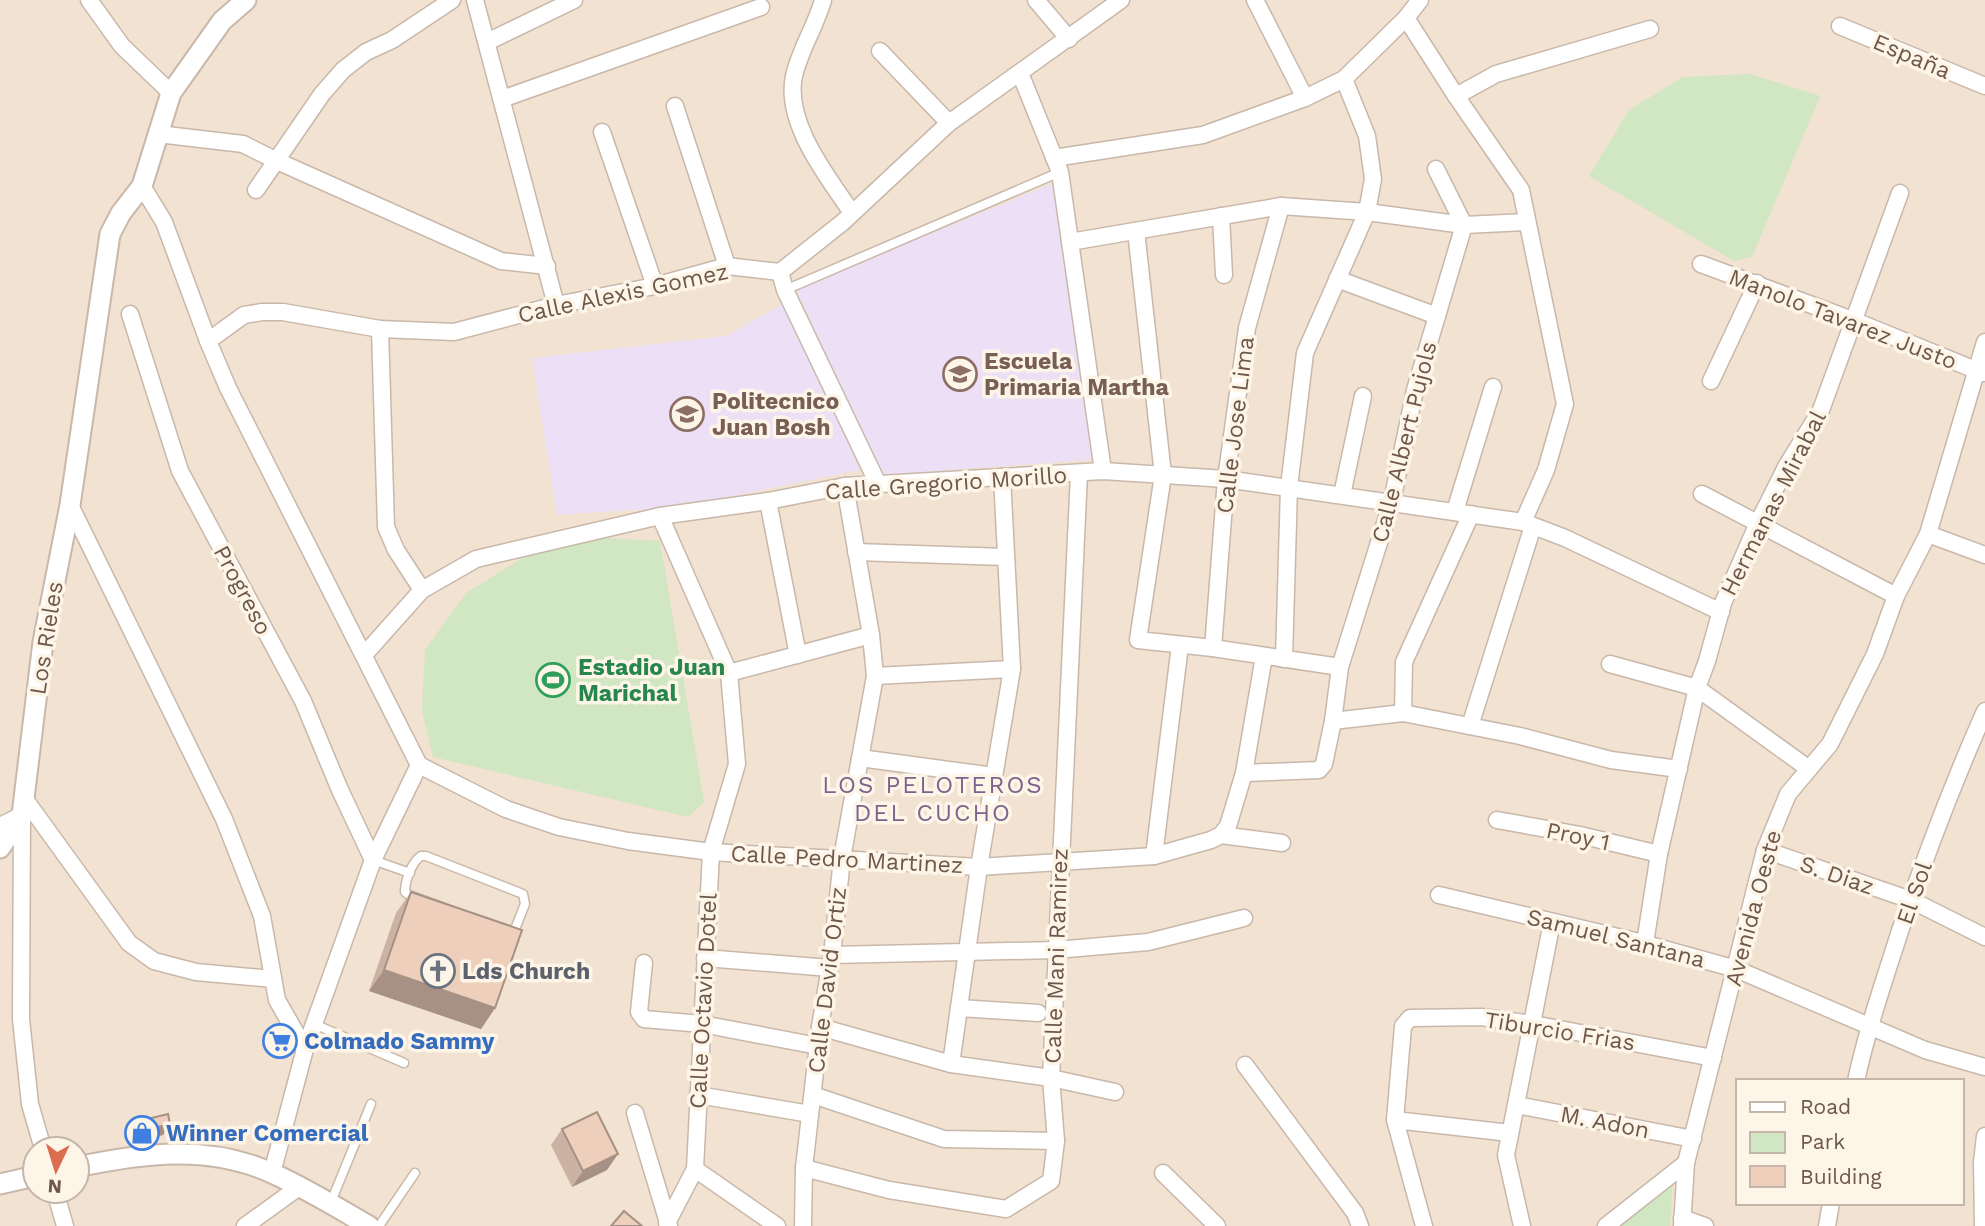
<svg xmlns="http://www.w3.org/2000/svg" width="1985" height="1226" viewBox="0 0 1985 1226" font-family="'Work Sans',sans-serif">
	<rect width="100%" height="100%" fill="#faf0e2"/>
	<path fill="#f1e2d1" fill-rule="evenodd" d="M0 0H1985V1226H0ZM1738 1081H1962V1203H1738ZM35 1149H77V1191H35Z"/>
	<g fill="#eddff6">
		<path d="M1054 183 1067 280 1101 459 882 475 796 289Z"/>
		<path d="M784 303 860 470 677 507 557 515 532 358 726 336Z"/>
	</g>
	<g fill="#d1e6c2">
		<path d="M1750 74 1820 96 1752 257 1734 261 1589 176 1629 110 1683 77Z"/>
		<path d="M605 538 660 541 704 802 688 817 433 757 422 711 425 650 466 593 532 552Z"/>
		<path d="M1673 1181 1670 1226H1618Z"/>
	</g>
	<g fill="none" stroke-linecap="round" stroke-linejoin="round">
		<g stroke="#c9b8aa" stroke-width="11">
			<g id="service">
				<path d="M785 290 1060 172"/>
				<path d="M421 856H426L523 894 525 904 515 929 506 931 409 895 405 892C405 881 411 863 421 856Z"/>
				<path d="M373 860 410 873"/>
				<path d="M314 1024 404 1063"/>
				<path d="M331 1202 371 1104"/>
				<path d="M379 1226 415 1173"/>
			</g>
		</g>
		<g stroke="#c9b8aa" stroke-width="19">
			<g id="minor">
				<path d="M89 0 122 46 171 93"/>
				<path d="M475 0 556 305"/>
				<path d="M823 0C816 26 800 49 794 76 784 123 828 177 852 213"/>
				<path d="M1036 0 1069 39"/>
				<path d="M1255 0 1305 98"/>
				<path d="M1406 18 1456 96 1521 190 1565 404 1546 470 1523 522"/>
				<path d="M1840 26 1985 86"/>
				<path d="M487 42 574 0"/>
				<path d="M880 51 949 123"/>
				<path d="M1020 73 1060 172 1103 471"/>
				<path d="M1456 96 1496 74 1650 29"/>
				<path d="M502 99 761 7"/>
				<path d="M675 106 727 266"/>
				<path d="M602 132 655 286"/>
				<path d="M158 134 243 144 277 161 501 261 547 266"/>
				<path d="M1054 158 1203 135 1305 98 1344 79 1406 18 1420 0"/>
				<path d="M142 186 164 222 208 341 228 388 419 765"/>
				<path d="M256 190 322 94 343 70 366 52 392 40 452 0"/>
				<path d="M1221 216 1224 275"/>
				<path d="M1136 231 1163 475 1138 640 1213 648 1340 667"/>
				<path d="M1070 242 1281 206 1367 212 1464 225 1526 222"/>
				<path d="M1701 264 1855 321 1983 373"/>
				<path d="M780 272 785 290 878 484"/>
				<path d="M1337 279 1437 316"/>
				<path d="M130 314 180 471 303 701 340 790 373 860"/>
				<path d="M380 329 386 527 396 550 422 590"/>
				<path d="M208 341 244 315 262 312H283L380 329 454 332 556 305 655 286 727 266 780 272 843 222 949 123 1121 0"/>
				<path d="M1711 381 1757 283"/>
				<path d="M1702 494 1896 596"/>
				<path d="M1342 495 1363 396"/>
				<path d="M768 501 798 655"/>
				<path d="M70 505 224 819 262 916 277 1000 305 1049"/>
				<path d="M1455 511 1493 387"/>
				<path d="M660 516 729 673 737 764 711 852 695 1169 667 1223"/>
				<path d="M1928 534 1985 555"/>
				<path d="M856 552 1005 557"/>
				<path d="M1213 648 1226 479 1247 328 1281 206"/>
				<path d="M364 655 422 590 476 559 660 516 768 501 845 486 1103 471 1226 479 1523 522 1565 538 1721 612"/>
				<path d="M1284 659 1289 487 1305 353 1367 212 1373 179 1367 136 1344 79"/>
				<path d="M1610 664 1697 688 1809 769"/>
				<path d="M729 673 871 635"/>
				<path d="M875 676 1012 669"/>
				<path d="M1403 713 1404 662 1471 514"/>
				<path d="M1333 721 1340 667 1392 501 1415 390 1464 225 1436 169"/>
				<path d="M1470 726 1533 526"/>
				<path d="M860 758 994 776"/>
				<path d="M419 765 506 809 559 827 628 841 711 852 979 867 1154 856 1211 840 1221 835 1228 826 1244 773 1264 656"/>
				<path d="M1244 773 1319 770 1324 764 1333 721 1403 713 1520 736 1611 760 1679 769"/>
				<path d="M24 798 129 943 154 961 196 972 273 979"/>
				<path d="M1497 820 1580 835 1659 854"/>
				<path d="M0 826 22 815 21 1019 30 1104 43 1149"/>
				<path d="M1221 835 1282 843"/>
				<path d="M1765 850 1911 900 1985 937"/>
				<path d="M1154 856 1180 645"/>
				<path d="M1439 895 1635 941 1736 969 1925 1050 1985 1067"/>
				<path d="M1645 943 1659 854 1697 688 1707 661 1723 603 1758 523 1786 467 1821 410 1900 193"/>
				<path d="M832 955 1056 950 1148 942 1244 918"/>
				<path d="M705 958 830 968"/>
				<path d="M644 963 639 1012 644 1019 702 1024 818 1046"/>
				<path d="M959 1008 1038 1013"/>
				<path d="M820 1027 951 1064 1051 1078 1115 1092"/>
				<path d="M951 1064 979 867 1012 669 1002 477"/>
				<path d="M1245 1065 1355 1213 1360 1226"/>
				<path d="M1856 1081C1867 1030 1884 981 1900 931 1925 857 1953 783 1985 711"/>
				<path d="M698 1095 810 1114"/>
				<path d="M813 1095 944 1139 1056 1141"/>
				<path d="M1517 1105 1693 1139"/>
				<path d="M635 1113 669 1226"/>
				<path d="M1395 1120 1510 1133"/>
				<path d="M804 1168 889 1190 1006 1209 1051 1181 1056 1141 1051 1078 1079 473"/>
				<path d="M695 1169 777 1226"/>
				<path d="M272 1173 305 1049 373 860 419 765"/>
				<path d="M1163 1173 1217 1226"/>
				<path d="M55 1191 65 1226"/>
				<path d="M1682 1218 1705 1226"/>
				<path d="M245 1226 299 1187"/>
				<path d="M803 1226 804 1168 820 1027 832 955 842 858 875 676 871 635 845 486"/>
				<path d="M1424 1226 1395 1120 1403 1026 1410 1018 1481 1017 1533 1024 1713 1058"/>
				<path d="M1522 1226 1506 1155 1552 922"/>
				<path d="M1606 1226 1686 1163"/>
				<path d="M1682 1226 1686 1163 1765 850 1788 794 1830 744 1875 654 1896 596 1928 534 1985 342"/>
				<path d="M1827 1226 1831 1203"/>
				<path d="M1983 1226 1982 1162 1985 1136"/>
			</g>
		</g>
		<g stroke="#c9b8aa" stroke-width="23">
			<g id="tertiary">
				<path d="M0 848 22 815 43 642 70 505 110 234 121 213 142 186 171 93 222 21 246 0"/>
				<path d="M77 1167C143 1153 210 1144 274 1174 307 1189 338 1208 369 1226"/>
				<path d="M0 1184 35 1176"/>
			</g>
		</g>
		<use href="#service" stroke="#fff" stroke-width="8"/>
		<use href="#minor" stroke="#fff" stroke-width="16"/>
		<use href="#tertiary" stroke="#fff" stroke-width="19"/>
	</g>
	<g fill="#ccb2a2">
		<path d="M411 892 495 1008 481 1029 369 991 396 913Z"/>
		<path d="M277 1027 290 1045 287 1051 269 1045 273 1032Z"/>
		<path d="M139 1121 170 1124 163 1135 134 1142 131 1132Z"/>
		<path d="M562 1129 607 1170 572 1187 551 1145Z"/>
	</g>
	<g fill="#a69184">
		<path d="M384 970 495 1008 481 1029 369 991Z"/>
		<path d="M273 1039 290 1045 287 1051 269 1045Z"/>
		<path d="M170 1124 163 1135 134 1142 141 1131Z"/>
		<path d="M618 1154 607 1170 572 1187 583 1171Z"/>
	</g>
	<g fill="#edcfbc" stroke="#a69184" stroke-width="2">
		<path d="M411 892 522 930 495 1008 384 970Z"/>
		<path d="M277 1027 295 1033 290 1045 273 1039Z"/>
		<path d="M597 1112 618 1154 583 1171 562 1129Z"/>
		<path d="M168 1114 170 1124 141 1131 139 1121Z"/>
		<path d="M624 1211 642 1226H611Z"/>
	</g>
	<defs>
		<g id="school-ring" transform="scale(1.75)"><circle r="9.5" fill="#fdf5e7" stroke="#8d6e63" stroke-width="1.5"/><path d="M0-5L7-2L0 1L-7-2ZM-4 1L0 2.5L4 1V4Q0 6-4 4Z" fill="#8d6e63"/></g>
		<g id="stadium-ring" transform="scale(1.75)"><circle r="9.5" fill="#fdf5e7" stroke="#2e9e5b" stroke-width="1.5"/><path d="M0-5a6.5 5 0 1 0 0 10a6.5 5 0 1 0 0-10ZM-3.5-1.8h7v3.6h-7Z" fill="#2e9e5b"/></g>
		<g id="church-ring" transform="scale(1.75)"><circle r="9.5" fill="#fdf5e7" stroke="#6b7280" stroke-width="1.5"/><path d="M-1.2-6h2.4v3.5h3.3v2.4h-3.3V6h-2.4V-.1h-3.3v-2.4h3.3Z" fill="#6b7280"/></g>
		<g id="supermarket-ring" transform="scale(1.75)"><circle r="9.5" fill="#fdf5e7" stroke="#3f7fe0" stroke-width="1.5"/><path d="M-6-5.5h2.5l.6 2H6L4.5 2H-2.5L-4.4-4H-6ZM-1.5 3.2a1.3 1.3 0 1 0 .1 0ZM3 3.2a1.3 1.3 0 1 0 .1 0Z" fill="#3f7fe0"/></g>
		<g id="shop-ring" transform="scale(1.75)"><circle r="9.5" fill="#fdf5e7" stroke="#3f7fe0" stroke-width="1.5"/><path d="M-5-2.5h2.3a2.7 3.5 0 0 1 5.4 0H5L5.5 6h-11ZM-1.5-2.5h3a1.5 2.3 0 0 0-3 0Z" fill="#3f7fe0"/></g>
	</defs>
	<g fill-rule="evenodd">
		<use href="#school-ring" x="960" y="374"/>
		<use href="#school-ring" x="687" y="414"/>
		<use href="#stadium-ring" x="553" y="680"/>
		<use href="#church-ring" x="438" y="971"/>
		<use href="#supermarket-ring" x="280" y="1041"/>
		<use href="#shop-ring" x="142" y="1133"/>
	</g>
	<g text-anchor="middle" stroke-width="7" stroke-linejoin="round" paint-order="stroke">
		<g font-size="23" fill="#6f574b" stroke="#fdf5e7">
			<text transform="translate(1912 56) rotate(23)" y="8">España</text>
			<text transform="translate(623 293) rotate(-12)" y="8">Calle Alexis Gomez</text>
			<text transform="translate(1843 319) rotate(21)" y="8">Manolo Tavarez Justo</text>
			<text transform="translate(1235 425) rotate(-83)" y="8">Calle Jose Lima</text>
			<text transform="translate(1404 442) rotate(-76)" y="8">Calle Albert Pujols</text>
			<text transform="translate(946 483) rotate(-4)" y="8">Calle Gregorio Morillo</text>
			<text transform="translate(1773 503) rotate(-63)" y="8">Hermanas Mirabal</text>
			<text transform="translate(243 590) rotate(62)" y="8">Progreso</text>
			<text transform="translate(46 638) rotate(-81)" y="8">Los Rieles</text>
			<text transform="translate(1578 836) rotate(12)" y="8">Proy 1</text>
			<text transform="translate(847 859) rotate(3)" y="8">Calle Pedro Martinez</text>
			<text transform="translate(1837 875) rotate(19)" y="8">S. Diaz</text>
			<text transform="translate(1914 893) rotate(-71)" y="8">El Sol</text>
			<text transform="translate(1753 908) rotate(-75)" y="8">Avenida Oeste</text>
			<text transform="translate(1616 938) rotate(14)" y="8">Samuel Santana</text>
			<text transform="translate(1056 956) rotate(-88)" y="8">Calle Mani Ramirez</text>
			<text transform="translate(827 980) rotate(-83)" y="8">Calle David Ortiz</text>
			<text transform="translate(703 1001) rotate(-87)" y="8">Calle Octavio Dotel</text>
			<text transform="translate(1560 1031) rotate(9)" y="8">Tiburcio Frias</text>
			<text transform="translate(1605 1122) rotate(11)" y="8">M. Adon</text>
		</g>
		<g font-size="23" font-weight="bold" fill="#785e54" stroke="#fdf5e7" text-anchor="start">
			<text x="984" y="369">Escuela<tspan x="984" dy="26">Primaria Martha</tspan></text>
			<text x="712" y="409">Politecnico<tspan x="712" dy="26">Juan Bosh</tspan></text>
		</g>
		<g font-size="23" font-weight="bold" fill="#27864d" stroke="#fdf5e7" text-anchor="start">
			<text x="578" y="675">Estadio Juan<tspan x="578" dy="26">Marichal</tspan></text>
		</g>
		<g font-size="23" font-weight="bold" fill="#5b616d" stroke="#fdf5e7" text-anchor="start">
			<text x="462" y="979">Lds Church</text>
		</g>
		<g font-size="23" font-weight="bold" fill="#366cbe" stroke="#fdf5e7" text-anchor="start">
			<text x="304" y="1049">Colmado Sammy</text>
			<text x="166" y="1141">Winner Comercial</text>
		</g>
		<g font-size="24" letter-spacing="2" fill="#7d638c" stroke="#fdf5e7">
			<text x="933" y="793">LOS PELOTEROS<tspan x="933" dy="28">DEL CUCHO</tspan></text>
		</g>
	</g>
	<rect x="1736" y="1079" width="228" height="126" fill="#fdf5e7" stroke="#c4b6a9" stroke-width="2"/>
	<rect x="1750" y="1102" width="35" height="10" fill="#ffffff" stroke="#c4b6a9" stroke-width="2"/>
	<text x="1800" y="1114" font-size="21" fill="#6f574b">Road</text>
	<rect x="1750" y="1132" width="35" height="21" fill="#d1e6c2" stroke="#c4b6a9" stroke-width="2"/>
	<text x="1800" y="1149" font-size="21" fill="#6f574b">Park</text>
	<rect x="1750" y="1166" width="35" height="21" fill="#edcfbc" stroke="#c4b6a9" stroke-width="2"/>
	<text x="1800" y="1184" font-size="21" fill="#6f574b">Building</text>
	<g transform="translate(56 1170) rotate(184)"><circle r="33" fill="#fdf5e7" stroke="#c4b6a9" stroke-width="2"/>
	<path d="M0-5L12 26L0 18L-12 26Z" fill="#db6e50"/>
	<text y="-10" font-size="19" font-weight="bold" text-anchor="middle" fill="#6f574b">N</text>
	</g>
</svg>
